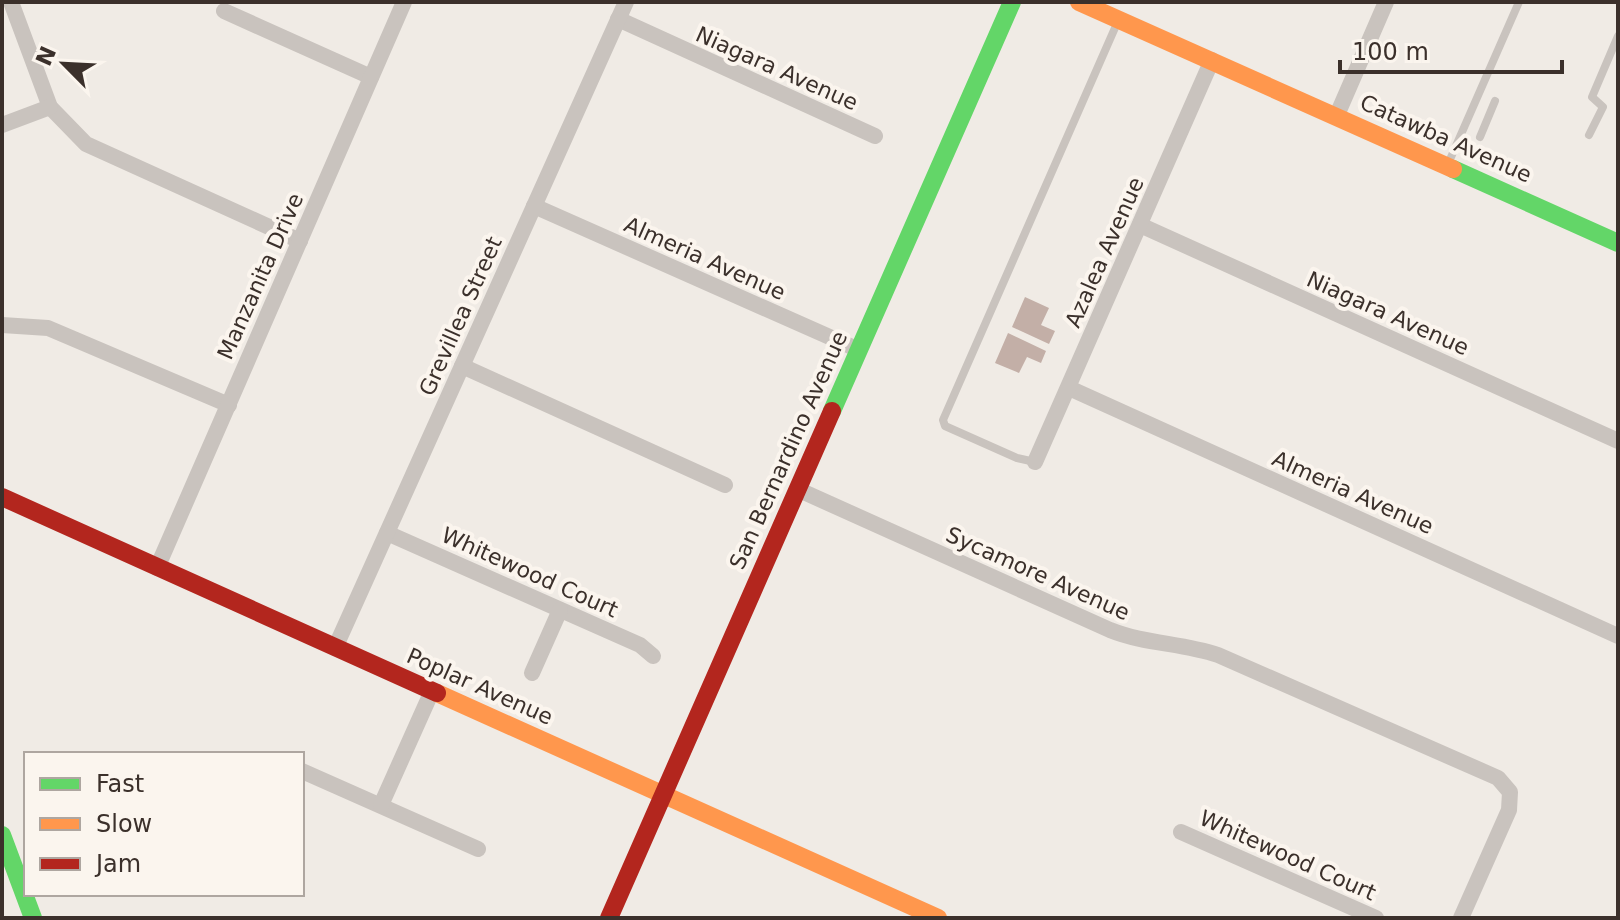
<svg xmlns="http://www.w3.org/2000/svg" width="1620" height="920" viewBox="0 0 1620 920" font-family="'DejaVu Sans',sans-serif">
	<rect width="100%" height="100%" fill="#f0ebe5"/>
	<g fill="#c3afa7">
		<path d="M1025 297 1049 308 1041 325 1055 331 1049 344 1012 327Z"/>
		<path d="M1008 333 1046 351 1041 363 1027 357 1019 373 995 363Z"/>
	</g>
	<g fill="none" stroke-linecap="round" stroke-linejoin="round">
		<g stroke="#c9c3be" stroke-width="8">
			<path d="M1589 135 1603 107 1592 97 1618 36"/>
			<path d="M1480 137 1495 101"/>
			<path d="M1448 164 1519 2"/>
			<path d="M1035 462 1017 458 945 426 943 420 1118 21"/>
		</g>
		<g stroke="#c9c3be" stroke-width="16">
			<path d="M11 2 50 107 86 144 300 241"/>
			<path d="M224 11 371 77"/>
			<path d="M618 19 875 136"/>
			<path d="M1337 115 1386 2"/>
			<path d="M2 125 50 107"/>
			<path d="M534 206 859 350"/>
			<path d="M1140 225 1618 441"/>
			<path d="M2 325 48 328 229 405"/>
			<path d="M462 366 725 485"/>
			<path d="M1069 388 1618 636"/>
			<path d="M1035 462 1212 60"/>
			<path d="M797 489 1110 630C1145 644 1182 643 1218 655L1498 778 1510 792 1509 810 1461 918"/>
			<path d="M387 533 640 645 653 656"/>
			<path d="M157 568 404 2"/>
			<path d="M335 648 626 2"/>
			<path d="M532 673 560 610"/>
			<path d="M302 771 478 849"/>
			<path d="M381 805 432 691"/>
			<path d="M1181 832 1376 918"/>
		</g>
		<g stroke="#63d668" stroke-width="18">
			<path d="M1453 169 1618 243"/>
			<path d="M832 411 1012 2"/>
			<path d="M2 835 33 918"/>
		</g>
		<g stroke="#ff974d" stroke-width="18">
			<path d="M1079 2 1453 169"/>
			<path d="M437 693 938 918"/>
		</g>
		<g stroke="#b3261e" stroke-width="18">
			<path d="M2 497 437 693"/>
			<path d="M609 918 832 411"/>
		</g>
	</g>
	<g text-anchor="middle" stroke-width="8" stroke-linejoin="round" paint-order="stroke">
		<g font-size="22" fill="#3b302b" stroke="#fbf5ee">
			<text transform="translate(777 68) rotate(24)" y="8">Niagara Avenue</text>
			<text transform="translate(1446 138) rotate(24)" y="8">Catawba Avenue</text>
			<text transform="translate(1104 252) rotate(-66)" y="8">Azalea Avenue</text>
			<text transform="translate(705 258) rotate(24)" y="8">Almeria Avenue</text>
			<text transform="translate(260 276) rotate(-66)" y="8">Manzanita Drive</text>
			<text transform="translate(1388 313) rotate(24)" y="8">Niagara Avenue</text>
			<text transform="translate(460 316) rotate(-66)" y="8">Grevillea Street</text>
			<text transform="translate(788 450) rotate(-66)" y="8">San Bernardino Avenue</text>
			<text transform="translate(1353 492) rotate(24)" y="8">Almeria Avenue</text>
			<text transform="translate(530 572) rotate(24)" y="8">Whitewood Court</text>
			<text transform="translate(1038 573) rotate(24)" y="8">Sycamore Avenue</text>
			<text transform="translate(480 686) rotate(24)" y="8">Poplar Avenue</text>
			<text transform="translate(1288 855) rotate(24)" y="8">Whitewood Court</text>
		</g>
	</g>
	<rect width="1620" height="920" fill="none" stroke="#3b302b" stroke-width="8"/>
	<rect x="24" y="752" width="280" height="144" fill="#fbf5ee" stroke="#aea6a0" stroke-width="2"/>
	<rect x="40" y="778" width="40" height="12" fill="#63d668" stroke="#aea6a0" stroke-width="2"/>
	<text x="96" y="792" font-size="24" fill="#3b302b">Fast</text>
	<rect x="40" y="818" width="40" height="12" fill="#ff974d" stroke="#aea6a0" stroke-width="2"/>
	<text x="96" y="832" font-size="24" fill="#3b302b">Slow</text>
	<rect x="40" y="858" width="40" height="12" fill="#b3261e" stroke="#aea6a0" stroke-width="2"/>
	<text x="96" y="872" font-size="24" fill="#3b302b">Jam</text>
	<g transform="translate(64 64) rotate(294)" stroke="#fbf5ee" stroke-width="6" paint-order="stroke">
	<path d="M0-6L14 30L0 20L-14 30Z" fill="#3b302b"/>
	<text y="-12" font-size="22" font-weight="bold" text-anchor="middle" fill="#3b302b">N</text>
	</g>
	<path d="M1340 60v12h222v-12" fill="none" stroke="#3b302b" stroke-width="4"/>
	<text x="1352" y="60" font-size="24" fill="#3b302b" stroke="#fbf5ee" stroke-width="6" paint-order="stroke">100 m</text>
</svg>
